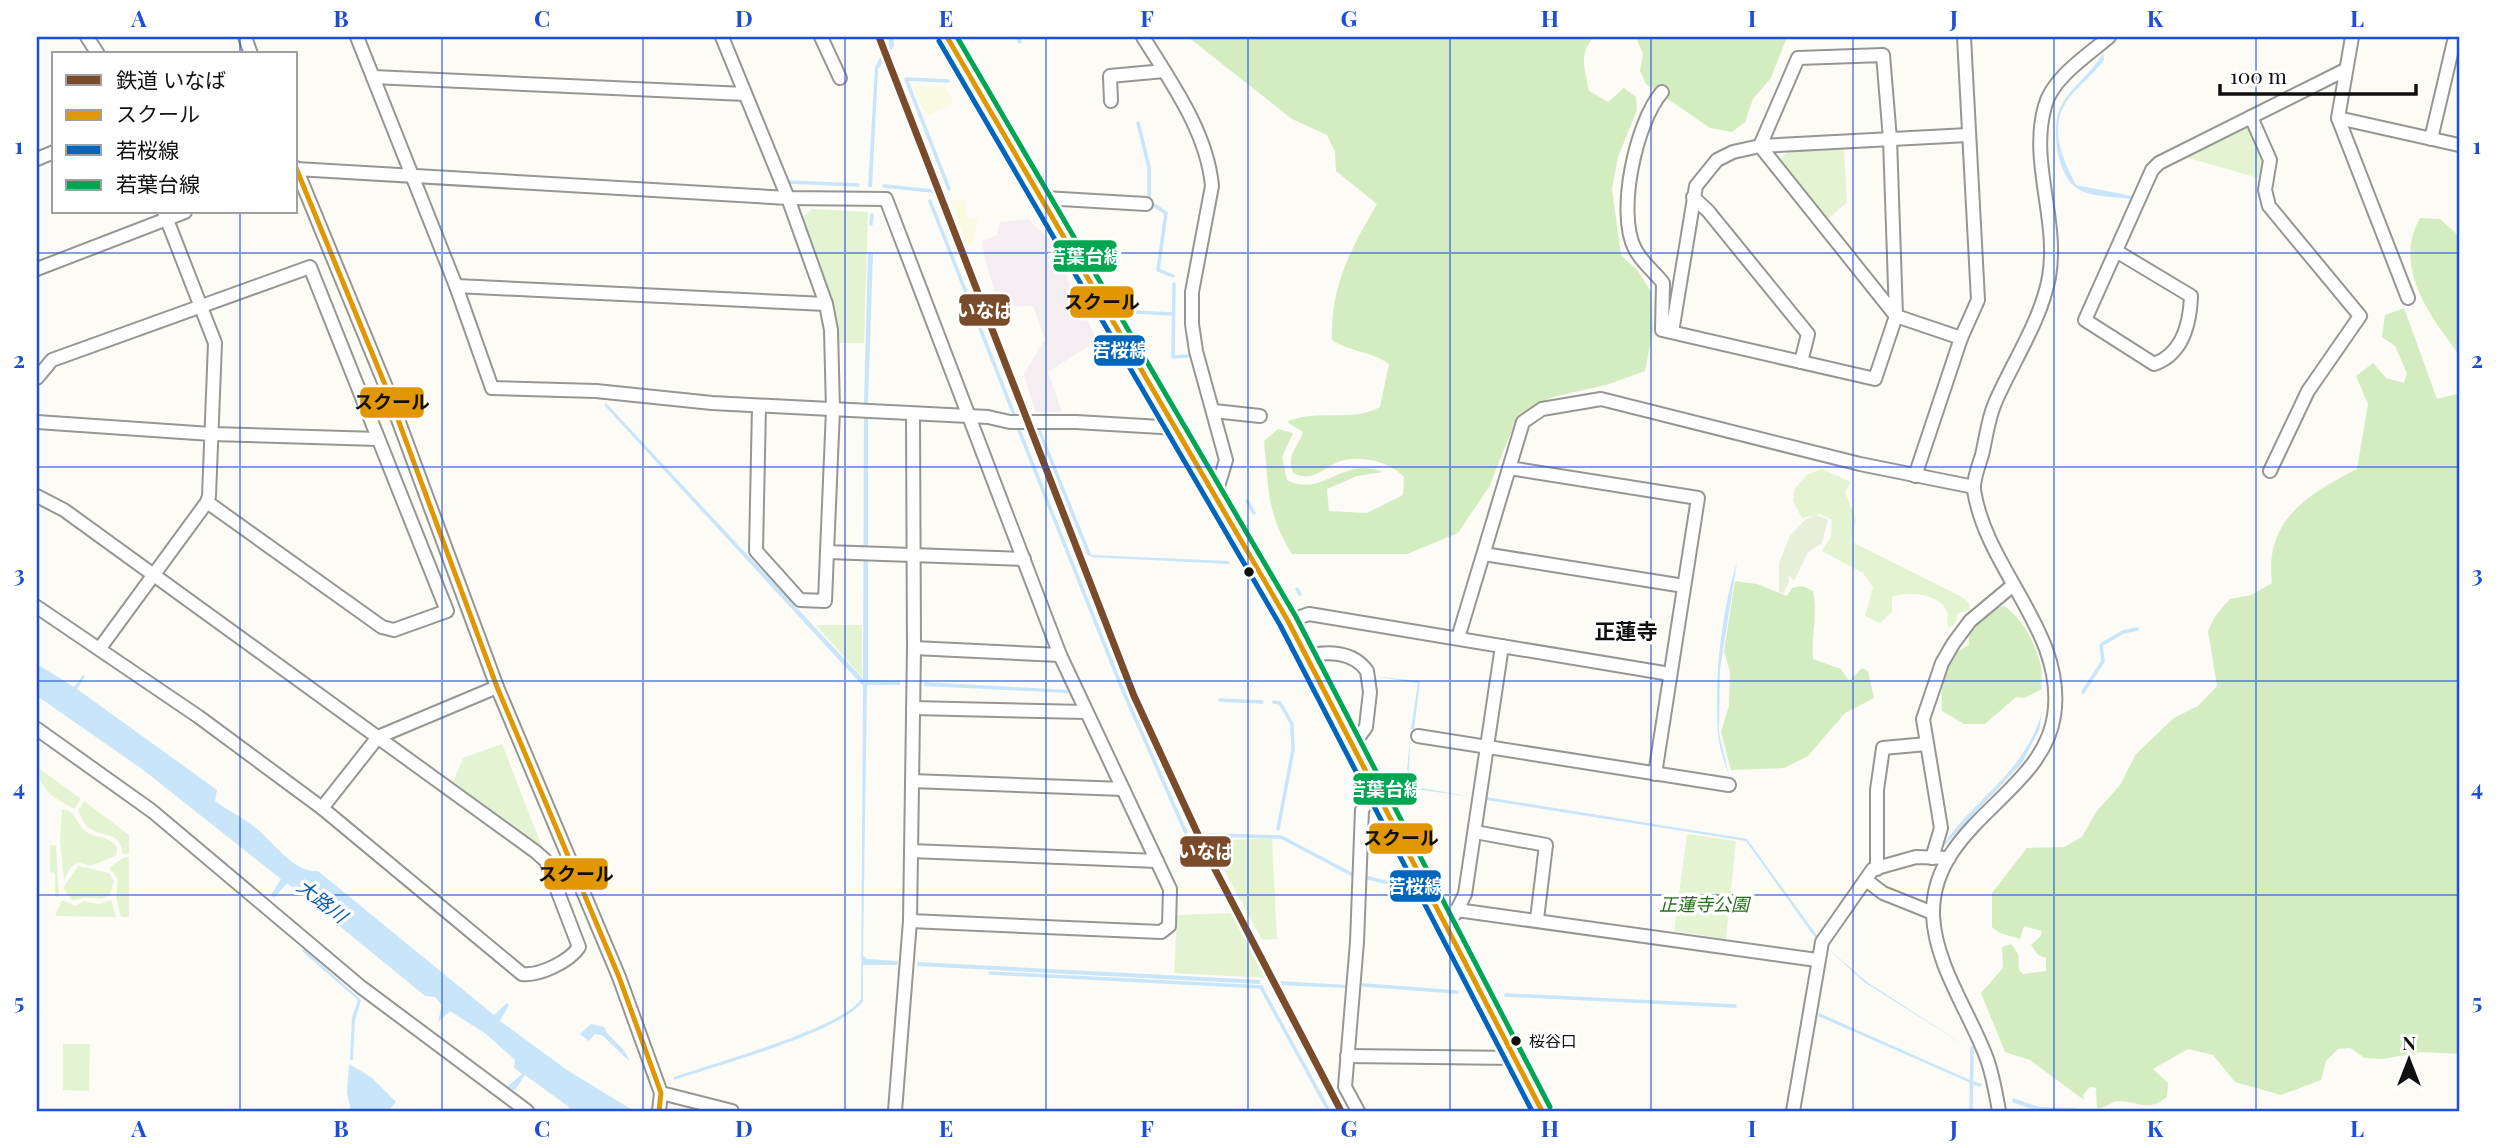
<svg xmlns="http://www.w3.org/2000/svg" width="2496" height="1148" viewBox="0 0 2496 1148" font-family="'Playfair Display','Noto Sans JP',serif">
	<rect width="100%" height="100%" fill="#fcfbf6"/>
	<path fill="#f4eef2" d="M1028 219 1049 239 1097 341 1048 372 1062 412H1035L1024 374 1045 339 1033 306 999 307 985 259 982 241 997 235 1000 222Z"/>
	<g fill="#faf9e1">
		<path d="M913 86 945 87 954 104 926 116Z"/>
		<path d="M951 200 966 201V218L978 219 974 243 966 244Z"/>
	</g>
	<g fill="#e4f4d3">
		<path d="M2245 127 2253 130 2265 162 2262 179 2185 157Z"/>
		<path d="M1844 148 1847 202 1826 221 1782 165 1781 159 1789 150Z"/>
		<path d="M812 209 868 212 864 343H836L834 304 801 219Z"/>
		<path d="M1822 469 1851 482 1845 492 1856 519 1852 542 1962 597 1969 603 1970 610 1958 613 1955 624 1949 628C1945 621 1949 618 1947 612 1941 593 1905 591 1892 597V612L1880 623 1865 616 1873 587 1863 573 1822 551 1831 537 1832 520 1820 514 1802 518 1793 501 1795 488 1808 474Z"/>
		<path d="M816 625H862V677Z"/>
		<path d="M502 744 542 847 453 782 463 758Z"/>
		<path d="M37 767 81 799 74 809C54 797 41 793 37 767Z"/>
		<path d="M84 801 129 835V854H123C119 828 101 839 87 826 83 823 81 815 78 811Z"/>
		<path d="M62 809C77 811 76 825 87 832 97 839 110 835 117 848L116 856 90 866 78 862 70 868 64 880 60 840Z"/>
		<path d="M1687 834 1736 841 1726 939 1674 931Z"/>
		<path d="M1272 838 1277 939 1262 940 1209 841Z"/>
		<path d="M50 845 56 846 59 897H55V873L50 872Z"/>
		<path d="M129 857V917H121L116 897 118 879 109 868 123 858Z"/>
		<path d="M78 866 109 873 114 881 110 895C98 903 87 893 73 901L63 888Z"/>
		<path d="M62 900 75 906 84 901 99 904 111 900 116 917 55 916Z"/>
		<path d="M1234 913 1267 978 1174 973 1177 915Z"/>
		<path d="M63 1044H90L89 1091 63 1090Z"/>
	</g>
	<g fill="#d3edc0">
		<path d="M1188 37H1594C1578 54 1585 70 1589 91L1608 102 1624 88 1636 97 1637 110 1618 157 1612 189 1621 255 1638 271 1651 292 1653 330 1645 371C1633 375 1621 380 1609 384 1578 393 1542 394 1517 417L1489 487 1458 533 1407 554H1292C1266 512 1269 488 1264 441L1278 429 1293 433 1282 457 1287 480C1322 499 1343 455 1383 472L1357 476 1327 489 1329 511 1367 513 1403 495 1404 477C1389 461 1359 454 1338 462 1321 469 1313 483 1293 473 1286 453 1298 448 1303 432L1287 422C1316 408 1350 423 1380 407L1389 364C1371 351 1350 352 1332 340 1330 287 1351 248 1377 204L1336 171 1335 152 1327 135 1292 119Z"/>
		<path d="M1636 37H1787L1771 78 1753 99 1745 122 1732 132 1710 128 1646 84 1640 71 1643 54Z"/>
		<path d="M2420 218 2440 219 2459 236V360L2457 352C2428 313 2393 266 2420 218Z"/>
		<path d="M2404 308 2437 399 2457 394 2459 386V1054L2421 1052 2383 1059 2365 1058 2350 1048 2338 1049 2326 1061 2321 1080 2281 1095 2235 1082 2213 1055 2188 1049 2153 1069 2168 1083 2167 1097C2146 1113 2139 1101 2118 1101 2111 1102 2105 1108 2097 1109L2096 1088 2090 1087 2083 1095 2084 1100 2030 1060 2005 1052 1981 993 2003 968 2002 947 2011 944 2018 954 2019 970 2023 974 2046 971V958L2038 955 2031 945 2040 937 2042 931 2024 926 2020 939 2000 933 1992 927V893L2027 848 2064 847 2082 837 2096 812 2120 785 2136 754 2174 718 2198 706 2217 686 2208 631 2215 616 2230 599 2251 595 2272 583C2264 520 2308 494 2357 469L2368 404 2356 376 2373 363 2386 378 2404 383 2407 373 2395 346 2382 337 2385 315Z"/>
		<path d="M1735 581 1757 584 1787 596 1792 588 1802 586 1813 591C1818 615 1811 635 1813 659L1841 669 1849 681 1862 668 1868 671 1874 698 1845 713 1808 756 1784 768 1731 770 1721 732 1729 706 1730 671 1724 651Z"/>
		<path d="M2004 606C2023 619 2036 644 2041 667 2043 674 2040 681 2042 689L2025 698 2016 697 1985 724H1964L1942 711C1941 683 1940 658 1969 645 1966 626 1987 609 2004 606Z"/>
	</g>
	<path fill="#e7efd8" d="M1815 515 1828 519 1822 543 1808 552 1794 581 1789 575V582L1783 594 1779 592V563L1790 536 1805 520Z"/>
	<g fill="#c8e5fa">
		<path d="M889 37H893L894 46 878 69 872 187H868L875 68 881 55 889 46Z"/>
		<path d="M2103 53 2104 60C2094 74 2080 84 2070 97 2047 124 2062 158 2076 185L2132 196 2131 199C2116 197 2091 197 2078 189 2056 176 2050 124 2062 104 2073 85 2092 73 2103 53Z"/>
		<path d="M868 254H873L868 402V680L900 681V685H867L863 956 867 959 898 961 897 965H863V1001C842 1032 715 1066 674 1080V1077C711 1064 843 1028 861 999L863 686 604 405 606 403 863 679 864 402Z"/>
		<path d="M1090 555 1228 561 1230 564 1091 557Z"/>
		<path d="M1737 562 1720 669 1719 733 1730 780C1726 765 1719 749 1718 733 1714 678 1721 614 1737 562Z"/>
		<path d="M37 664 74 687 83 675 85 676 77 689 217 790 215 801C227 810 240 816 252 825 272 839 292 873 318 871L494 1015 507 1003 509 1005 500 1021 567 1070 634 1111H567L569 1107 525 1075 515 1090 507 1087 522 1074 514 1068 515 1060 486 1034 450 1011 438 1022 442 1005 435 997 425 996 287 883 274 898 271 895 281 879 142 769 37 696Z"/>
		<path d="M1371 676 1420 681 1414 729H1411L1418 683Z"/>
		<path d="M924 682 1068 690V693L924 686Z"/>
		<path d="M2042 712 2039 730 2022 763 1939 851C1972 799 2024 775 2042 712Z"/>
		<path d="M1410 739 1409 771 1416 787 1472 797 1415 789 1407 771Z"/>
		<path d="M1486 797 1747 839 1818 937 1816 939 1746 841 1486 800Z"/>
		<path d="M1826 947 1867 982 1972 1050 1864 982Z"/>
		<path d="M304 949 361 1000 355 1020 353 1060H350L352 1017 358 1000 302 951Z"/>
		<path d="M917 962 1260 980V984L917 966Z"/>
		<path d="M1279 981 1347 985 1346 988 1279 985Z"/>
		<path d="M1819 1013 1972 1081 1982 1084 1980 1087 1818 1016Z"/>
		<path d="M591 1024 604 1027C609 1040 625 1045 629 1061L602 1035 595 1034 589 1041 580 1034Z"/>
		<path d="M349 1064 371 1077 396 1102 388 1111H351L347 1093Z"/>
		<path d="M2013 1098 2039 1107 2076 1108 2084 1111H2037L2012 1102Z"/>
	</g>
	<g fill="none" stroke-linecap="round" stroke-linejoin="round">
		<g stroke="#c8e5fa" stroke-width="3.5">
			<path d="M1018 37 1020 42"/>
			<path d="M948 81 906 79 949 189"/>
			<path d="M1138 123 1149 167V201"/>
			<path d="M787 182 858 185"/>
			<path d="M884 186 932 191"/>
			<path d="M930 201 1015 417"/>
			<path d="M1148 201 1166 213 1158 270 1173 276"/>
			<path d="M871 224 872 215"/>
			<path d="M1174 284 1173 357 1188 356"/>
			<path d="M1135 312 1172 314"/>
			<path d="M1017 425 1121 686 1186 833"/>
			<path d="M1038 428 1089 554"/>
			<path d="M1247 501 1254 513"/>
			<path d="M1297 589 1300 594"/>
			<path d="M2083 692 2103 661 2101 645 2123 632 2137 629"/>
			<path d="M1220 700 1262 702"/>
			<path d="M1274 702 1280 703 1292 724 1293 750 1278 829"/>
			<path d="M1209 835 1281 837 1353 875"/>
			<path d="M1365 877 1404 887"/>
			<path d="M990 973 1262 987"/>
			<path d="M1363 985 1457 992"/>
			<path d="M1262 989 1329 1111"/>
			<path d="M1506 995 1735 1006"/>
			<path d="M1971 1111 1972 1048"/>
		</g>
		<g stroke="#969694" stroke-width="16">
			<g id="minor">
				<path d="M87 37 98 54"/>
				<path d="M245 37 251 54"/>
				<path d="M357 37 456 286 492 388 596 391 712 403 988 417 1010 422H1076L1178 428"/>
				<path d="M722 37 788 198 826 304 831 330 833 410 827 552 1024 559"/>
				<path d="M821 37 840 78"/>
				<path d="M1143 37C1171 82 1207 132 1212 186L1192 292V324L1196 351 1226 460 1216 493"/>
				<path d="M2352 37 2338 118 2408 298"/>
				<path d="M373 77 745 94"/>
				<path d="M1662 92C1636 122 1616 213 1635 249 1642 263 1654 271 1663 283L1662 330 1875 379 1896 316 1890 139 1883 55 1798 58 1760 146 1733 152 1717 160 1696 186 1672 332"/>
				<path d="M1111 101 1110 76 1164 71"/>
				<path d="M2251 117 2270 160 2265 190 2269 206 2360 316 2308 391 2270 471"/>
				<path d="M2338 118 2459 145"/>
				<path d="M2431 139 2455 37"/>
				<path d="M1760 146 1896 316 1961 338"/>
				<path d="M1760 146 1968 135"/>
				<path d="M37 159 54 152"/>
				<path d="M296 168 386 387 497 687 619 977 661 1093 659 1111"/>
				<path d="M296 169 788 198 886 199 1060 655 1170 889 1169 926 1161 932 910 921"/>
				<path d="M1693 197 1708 211 1808 334 1801 362"/>
				<path d="M1044 198 1146 204"/>
				<path d="M2116 251 2191 296C2190 324 2183 354 2154 364L2085 320 2152 170 2159 163 2345 70"/>
				<path d="M37 269 185 212"/>
				<path d="M456 286 826 304"/>
				<path d="M37 378 52 360 310 267 447 611 394 630 382 627 207 502"/>
				<path d="M759 406 756 551 800 600 825 601 827 552"/>
				<path d="M1214 411 1260 416"/>
				<path d="M37 422 211 434 378 439"/>
				<path d="M1509 468 1698 498 1655 774"/>
				<path d="M1915 476 1961 338 1978 300 1964 37"/>
				<path d="M37 496 64 510 536 852 546 861 579 947C569 962 539 976 522 974L322 808 199 717 37 607"/>
				<path d="M1484 554 1684 586"/>
				<path d="M1288 621 1309 614 1670 674"/>
				<path d="M1458 638 1523 422 1542 409 1601 399 1860 464 1974 487"/>
				<path d="M100 648 207 502 209 496 215 343 164 212"/>
				<path d="M914 648 1060 655"/>
				<path d="M1306 656C1327 651 1353 651 1367 671L1370 692 1366 727 1353 745"/>
				<path d="M913 708 1086 712"/>
				<path d="M37 729 152 811 361 987 527 1111"/>
				<path d="M1418 736 1729 785"/>
				<path d="M912 781 1123 789"/>
				<path d="M322 808 378 737 497 687"/>
				<path d="M1475 832 1546 845 1537 919"/>
				<path d="M911 851 1157 861"/>
				<path d="M1932 858 1941 828 1923 719 1942 663 1953 644 1970 621 2012 586"/>
				<path d="M1877 869V790L1883 748 1927 744"/>
				<path d="M1866 880 1883 893 1933 913"/>
				<path d="M1457 910 1817 960"/>
				<path d="M1455 914 1465 894 1502 646"/>
				<path d="M1347 1056 1516 1058"/>
				<path d="M661 1093 732 1111"/>
				<path d="M895 1111 910 921 914 648 913 415"/>
				<path d="M1358 1111 1345 1087 1357 942 1362 810 1376 789"/>
				<path d="M1793 1111 1822 942 1873 869 1916 857 1949 858"/>
				<path d="M1999 1111C1996 1094 1993 1076 1987 1059 1970 1013 1935 965 1933 915 1931 824 2042 795 2054 716 2067 633 1986 570 1974 490 1973 479 1979 465 1982 455 1986 438 1988 419 1995 403 2012 363 2041 321 2049 277 2059 220 2029 162 2045 106 2052 78 2088 55 2109 37"/>
			</g>
		</g>
		<g stroke="#848381" stroke-width="19">
			<path id="major" d="M947 37 1288 621 1542 1111"/>
		</g>
		<use href="#minor" stroke="#fffefe" stroke-width="12"/>
		<use href="#major" stroke="#eeeada" stroke-width="16"/>
		<g stroke="#fff" stroke-width="10">
			<g id="bus-1">
				<path d="M947 37 1288 621 1542 1111"/>
				<path d="M296 168 386 387 497 687 619 977 661 1093 659 1111"/>
			</g>
		</g>
		<g stroke="#fff" stroke-width="10">
			<path id="bus-2" d="M939 41 1280 625 1532 1111"/>
		</g>
		<g stroke="#fff" stroke-width="10">
			<path id="bus-3" d="M957 37 1296 617 1550 1107"/>
		</g>
		<use href="#bus-1" stroke="#e09702" stroke-width="5"/>
		<use href="#bus-2" stroke="#0065bd" stroke-width="5"/>
		<use href="#bus-3" stroke="#00a651" stroke-width="5"/>
		<g stroke="#fff" stroke-width="12">
			<path id="rail-1" d="M879 37 1134 696 1207 854 1341 1111"/>
		</g>
		<use href="#rail-1" stroke="#7a4b2a" stroke-width="7"/>
	</g>
	<path fill="none" stroke="#1d4ed8" stroke-width="2" stroke-opacity="0.55" d="M240 37V54M442 37V1111M643 37V1111M845 37V1111M1046 37V1111M1248 37V1111M1450 37V1111M1651 37V1111M1853 37V1111M2054 37V1111M2256 37V1111M240 212V1111M37 253H2459M37 467H2459M37 681H2459M37 895H2459"/>
	<g fill="#101010" stroke="#fff" stroke-width="2.5">
		<circle cx="1249" cy="572" r="6"/>
		<circle cx="1516" cy="1041" r="6"/>
	</g>
	<g text-anchor="middle" stroke-width="7" stroke-linejoin="round" paint-order="stroke">
		<g font-size="16" fill="#101010" stroke="#fff" text-anchor="start">
			<text x="1529" y="1047">桜谷口</text>
		</g>
		<g font-size="18" font-style="italic" fill="#247018" stroke="#fff">
			<text x="1704" y="911">正蓮寺公園</text>
		</g>
		<g font-size="19" font-style="italic" fill="#0a5cb0" stroke="#fff">
			<text transform="translate(322 901) rotate(38)" y="7">大路川</text>
		</g>
		<g font-size="21" font-weight="bold" fill="#101010" stroke="#fff">
			<text x="1626" y="639">正蓮寺</text>
		</g>
	</g>
	<g stroke="#fff" stroke-width="2.5">
		<rect x="1052" y="239" width="66" height="34" rx="7" fill="#00a651"/>
		<rect x="1069" y="285" width="66" height="34" rx="7" fill="#e09702"/>
		<rect x="958" y="293" width="53" height="34" rx="7" fill="#7a4b2a"/>
		<rect x="1093" y="334" width="53" height="33" rx="7" fill="#0065bd"/>
		<rect x="359" y="386" width="66" height="33" rx="7" fill="#e09702"/>
		<rect x="1352" y="772" width="66" height="34" rx="7" fill="#00a651"/>
		<rect x="1368" y="822" width="66" height="33" rx="7" fill="#e09702"/>
		<rect x="1179" y="835" width="53" height="33" rx="7" fill="#7a4b2a"/>
		<rect x="543" y="857" width="66" height="34" rx="7" fill="#e09702"/>
		<rect x="1389" y="869" width="53" height="34" rx="7" fill="#0065bd"/>
	</g>
	<g font-size="19" text-anchor="middle" font-weight="bold" fill="#fff">
		<text x="1085" y="263">若葉台線</text>
		<text x="985" y="317">いなば</text>
		<text x="1120" y="357">若桜線</text>
		<text x="1385" y="796">若葉台線</text>
		<text x="1206" y="858">いなば</text>
		<text x="1415" y="893">若桜線</text>
	</g>
	<g font-size="19" text-anchor="middle" font-weight="bold" fill="#111">
		<text x="1102" y="309">スクール</text>
		<text x="392" y="409">スクール</text>
		<text x="1401" y="845">スクール</text>
		<text x="576" y="881">スクール</text>
	</g>
	<rect width="2496" height="1148" fill="none" stroke="#ffffff" stroke-width="77"/>
	<rect x="52" y="52" width="245" height="161" fill="#ffffff" stroke="#9f9f9f" stroke-width="2"/>
	<rect x="66" y="75" width="35" height="10" fill="#7a4b2a" stroke="#9f9f9f" stroke-width="2"/>
	<text x="116" y="88" font-size="21" fill="#101010">鉄道 いなば</text>
	<rect x="66" y="110" width="35" height="10" fill="#e09702" stroke="#9f9f9f" stroke-width="2"/>
	<text x="116" y="122" font-size="21" fill="#101010">スクール</text>
	<rect x="66" y="145" width="35" height="10" fill="#0065bd" stroke="#9f9f9f" stroke-width="2"/>
	<text x="116" y="158" font-size="21" fill="#101010">若桜線</text>
	<rect x="66" y="180" width="35" height="10" fill="#00a651" stroke="#9f9f9f" stroke-width="2"/>
	<text x="116" y="192" font-size="21" fill="#101010">若葉台線</text>
	<g transform="translate(2409 1060)" stroke="#ffffff" stroke-width="5" paint-order="stroke">
	<path d="M0-5L12 26L0 18L-12 26Z" fill="#101010"/>
	<text y="-10" font-size="19" font-weight="bold" text-anchor="middle" fill="#101010">N</text>
	</g>
	<path d="M2220 84v10h196v-10" fill="none" stroke="#101010" stroke-width="3.5"/>
	<text x="2230" y="84" font-size="21" fill="#101010" stroke="#ffffff" stroke-width="5" paint-order="stroke">100 m</text>
	<rect x="38" y="38" width="2420" height="1072" fill="none" stroke="#1d4ed8" stroke-width="2.5"/>
	<g font-size="23" text-anchor="middle" font-weight="bold" fill="#1d4ed8">
		<text x="139" y="27">A</text>
		<text x="341" y="27">B</text>
		<text x="542" y="27">C</text>
		<text x="744" y="27">D</text>
		<text x="946" y="27">E</text>
		<text x="1147" y="27">F</text>
		<text x="1349" y="27">G</text>
		<text x="1550" y="27">H</text>
		<text x="1752" y="27">I</text>
		<text x="1954" y="27">J</text>
		<text x="2155" y="27">K</text>
		<text x="2357" y="27">L</text>
		<text x="19" y="154">1</text>
		<text x="2477" y="154">1</text>
		<text x="19" y="368">2</text>
		<text x="2477" y="368">2</text>
		<text x="19" y="582">3</text>
		<text x="2477" y="582">3</text>
		<text x="19" y="796">4</text>
		<text x="2477" y="796">4</text>
		<text x="19" y="1010">5</text>
		<text x="2477" y="1010">5</text>
		<text x="139" y="1137">A</text>
		<text x="341" y="1137">B</text>
		<text x="542" y="1137">C</text>
		<text x="744" y="1137">D</text>
		<text x="946" y="1137">E</text>
		<text x="1147" y="1137">F</text>
		<text x="1349" y="1137">G</text>
		<text x="1550" y="1137">H</text>
		<text x="1752" y="1137">I</text>
		<text x="1954" y="1137">J</text>
		<text x="2155" y="1137">K</text>
		<text x="2357" y="1137">L</text>
	</g>
</svg>
